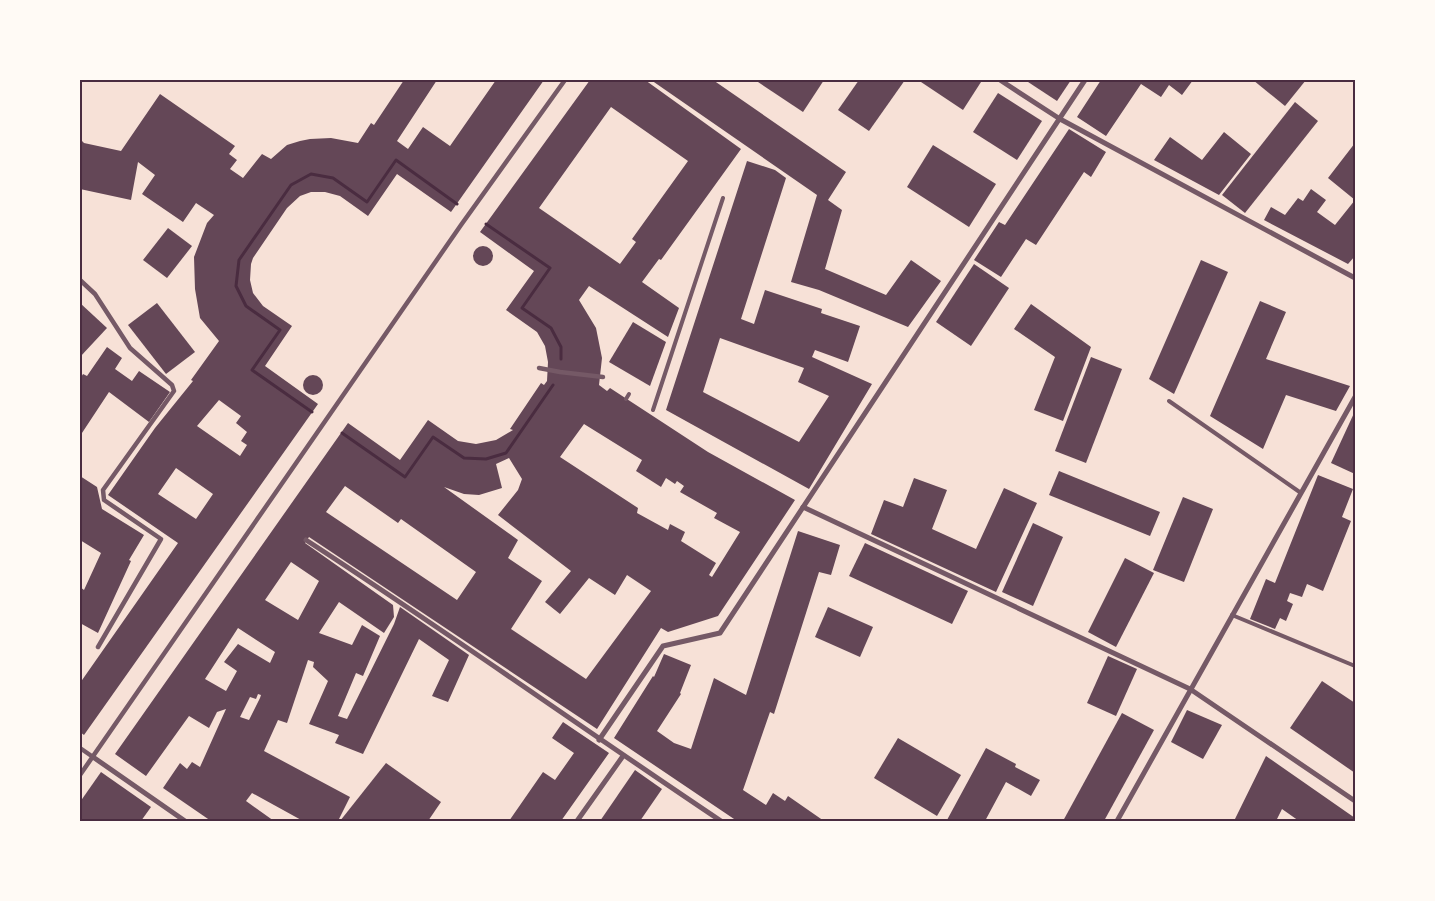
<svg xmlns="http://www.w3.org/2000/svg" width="1435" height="901" viewBox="0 0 1435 901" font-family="'Alegreya Sans',sans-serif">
	<rect width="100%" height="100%" fill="#f7e1d7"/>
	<g fill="#644757" fill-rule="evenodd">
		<path d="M404 80H437L397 141 408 149 423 127 450 146 496 80H544L451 212 397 174 368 216 340 196 325 192H311L300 196 287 208 253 258 251 264 250 280 253 293 263 306 292 326 265 366 318 404 84 735 80 732V683L178 543 108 495 155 428 193 381 191 380 219 341 200 318 195 289 194 257 207 223 214 215 196 203 183 222 142 194 155 175 138 162 131 200 80 189V139L84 143 121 151 160 94 235 146 229 154 237 160 230 169 243 178 262 154 271 159 287 145 300 141 310 139 331 138 358 143 371 123 374 125ZM219 400 241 416 236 423 247 432 241 441 247 445 240 456 197 426ZM176 468 213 494 196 519 158 494Z"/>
		<path d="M590 80H645L741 149 661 260 659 259 642 282 679 308 668 337 589 286 579 300 596 328 602 358 599 385 607 391 610 388 708 452 795 500 718 616 668 632 661 628 597 729 309 537 305 543 393 605 394 617 384 633 339 602 319 633 352 645 362 625 380 636 363 676 356 673 338 716 347 719 394 624 400 607 469 655 448 702 432 696 449 660 419 639 363 754 335 743 339 735 309 724 328 681 313 667 314 662 308 660 287 723 278 720 264 751 350 797 338 821H303L252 793 246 801 274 821H211L163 788 180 763 187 769 192 762 200 767 226 709 217 712 209 728 189 716 146 776 115 754 348 423 400 460 428 420 458 441 476 444 496 440 513 430 510 429 541 383 544 385 547 381 548 362 545 346 537 332 506 310 534 271 480 232ZM611 107 688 161 632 239 636 242 620 264 539 208ZM584 424 642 460 636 471 661 487 666 478 675 484 677 481 684 486 680 492 717 513 714 518 740 532 712 577 709 575 716 563 681 541 685 532 670 524 668 530 637 513 638 508 560 457ZM509 458 522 479 518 490 498 515 571 571 545 602 560 614 589 578 615 595 627 575 651 591 586 679 511 629 542 581 508 558 518 540 444 487 464 494 479 495 502 488 496 464ZM345 486 398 523 401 519 476 572 457 600 326 512ZM291 562 319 581 298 620 265 600ZM238 628 275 652 270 663 238 644 224 662 237 671 226 691 205 679ZM258 694 261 695 260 698 249 720 240 717 250 697 256 699Z"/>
		<path d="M651 80H713L846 172 828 200 842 210 825 269 886 295 911 260 941 281 908 327 819 290 791 282 817 195Z"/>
		<path d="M755 80H824L803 112Z"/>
		<path d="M859 80H905L869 131 838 110Z"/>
		<path d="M918 80H978L981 82 963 110Z"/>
		<path d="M1025 80H1071L1057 101Z"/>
		<path d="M1101 80H1193L1182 95 1169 85 1161 97 1141 84 1106 136 1077 117Z"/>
		<path d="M1253 80H1306L1285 106Z"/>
		<path d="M998 93 1042 121 1017 160 973 132Z"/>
		<path d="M1295 102 1318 121 1245 213 1222 195Z"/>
		<path d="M1069 129 1106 152 1091 177 1084 172 1036 245 1026 239 1001 277 974 260 999 222 1005 225Z"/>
		<path d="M1224 132 1251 154 1219 195 1154 160 1170 137 1202 160Z"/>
		<path d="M1355 143V256L1348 264 1264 220 1271 207 1285 215 1298 198 1303 201 1311 189 1326 200 1317 212 1335 225 1355 200 1328 178Z"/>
		<path d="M933 145 996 184 969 227 907 187Z"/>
		<path d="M747 161 775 170 786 178 741 319 754 324 765 290 822 309 821 313 860 326 848 362 815 350 812 357 872 384 809 489 666 410ZM720 338 804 368 798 382 829 396 799 442 703 392Z"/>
		<path d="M168 228 192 246 167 278 143 260Z"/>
		<circle cx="483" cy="256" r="10"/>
		<path d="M1201 260 1228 272 1174 394 1149 379Z"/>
		<path d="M974 264 1009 288 971 346 936 322Z"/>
		<path d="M1260 301 1286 312 1266 359 1350 386 1336 411 1286 395 1263 449 1210 416Z"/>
		<path d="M80 303 107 328 80 357Z"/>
		<path d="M157 303 195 352 166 374 128 325Z"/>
		<path d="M1031 304 1091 347 1063 421 1034 410 1055 357 1014 329Z"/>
		<path d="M633 322 666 342 650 386 609 362Z"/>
		<path d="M107 347 122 358 115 369 132 381 139 371 170 392 149 422 109 392 80 436V379L83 374 87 376Z"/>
		<path d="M1091 357 1122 369 1086 463 1055 451Z"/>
		<circle cx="313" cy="385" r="10"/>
		<path d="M1355 411V474L1331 463Z"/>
		<path d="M1059 471 1160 512 1150 536 1049 495Z"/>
		<path d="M1318 475 1353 489 1342 517 1351 521 1323 591 1307 584 1302 597 1290 593 1287 601 1293 604 1286 621 1280 618 1275 629 1250 619 1266 579 1275 583Z"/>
		<path d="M80 476 97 487 102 509 144 535 129 560 131 561 98 633 80 623V587L84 590 101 553 80 540Z"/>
		<path d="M914 478 947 490 932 529 976 549 1004 488 1037 503 996 592 871 534 884 500 903 507Z"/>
		<path d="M1183 497 1213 509 1184 582 1153 570Z"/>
		<path d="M1033 523 1063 537 1033 606 1002 592Z"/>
		<path d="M798 531 840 545 831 575 819 572 774 714 770 712 743 790 766 805 773 793 785 801 788 796 824 821H737L614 738 653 676 654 677 664 654 691 665 680 693 681 694 657 731 674 743 691 749 714 678 746 695Z"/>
		<path d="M865 543 968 591 952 624 849 576Z"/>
		<path d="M1125 558 1154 573 1116 647 1088 632Z"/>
		<path d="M828 607 873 627 860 657 815 637Z"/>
		<path d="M1108 656 1137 669 1116 716 1087 703Z"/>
		<path d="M1322 681 1355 703V773L1290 728Z"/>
		<path d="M1187 710 1222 725 1203 759 1171 742Z"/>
		<path d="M1122 713 1154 730 1104 821H1063Z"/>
		<path d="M563 722 609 753 561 821H509L543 772 555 780 574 753 552 738Z"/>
		<path d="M898 738 961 775 937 816 874 778Z"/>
		<path d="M986 748 1016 764 1015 767 1040 780 1031 796 1006 782 985 821H949L947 820Z"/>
		<path d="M1266 756 1355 818V821H1299L1282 809 1276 821H1234Z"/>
		<path d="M386 763 441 802 428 821H340Z"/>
		<path d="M635 770 662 789 640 821H600Z"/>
		<path d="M101 772 151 807 141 821H80V802Z"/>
	</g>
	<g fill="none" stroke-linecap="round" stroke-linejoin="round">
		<g stroke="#4a2c40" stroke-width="3">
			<path d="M486 224 550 268 522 308 551 328 561 347V359"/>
			<path d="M312 412 252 370 280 330 246 306 236 286 239 260 291 185 311 174 333 178 367 202 396 160 457 204"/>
			<path d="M342 433 405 477 433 437 464 458 486 459 506 453 553 385"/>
		</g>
		<g stroke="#755966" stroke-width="4">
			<path d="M626 399 629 394"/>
			<path d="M1169 401 1301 493"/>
			<path d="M653 410 723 198"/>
			<path d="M1232 615 1355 666"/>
		</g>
		<g stroke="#755966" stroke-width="4.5">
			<path d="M80 280 95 294 130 348 172 385 174 391 103 490 104 500 161 539 98 647"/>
			<path d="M539 368 560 372 603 377"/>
			<path d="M80 748 93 757"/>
			<path d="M80 775 461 225 565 80"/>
		</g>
		<g stroke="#755966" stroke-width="5">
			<path d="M1000 80 1060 119 1355 278"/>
			<path d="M803 507 1190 689 1355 801"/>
			<path d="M306 540C446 631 582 728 721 821"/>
			<path d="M599 740 663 646 720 633 1085 80"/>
			<path d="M93 757 185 821"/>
			<path d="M577 821 623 756"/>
			<path d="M1117 821 1355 397"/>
		</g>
	</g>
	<rect width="1435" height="901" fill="none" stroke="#fffaf5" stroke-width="162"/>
	<rect x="81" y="81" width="1273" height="739" fill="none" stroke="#4a2c40" stroke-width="2"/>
</svg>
